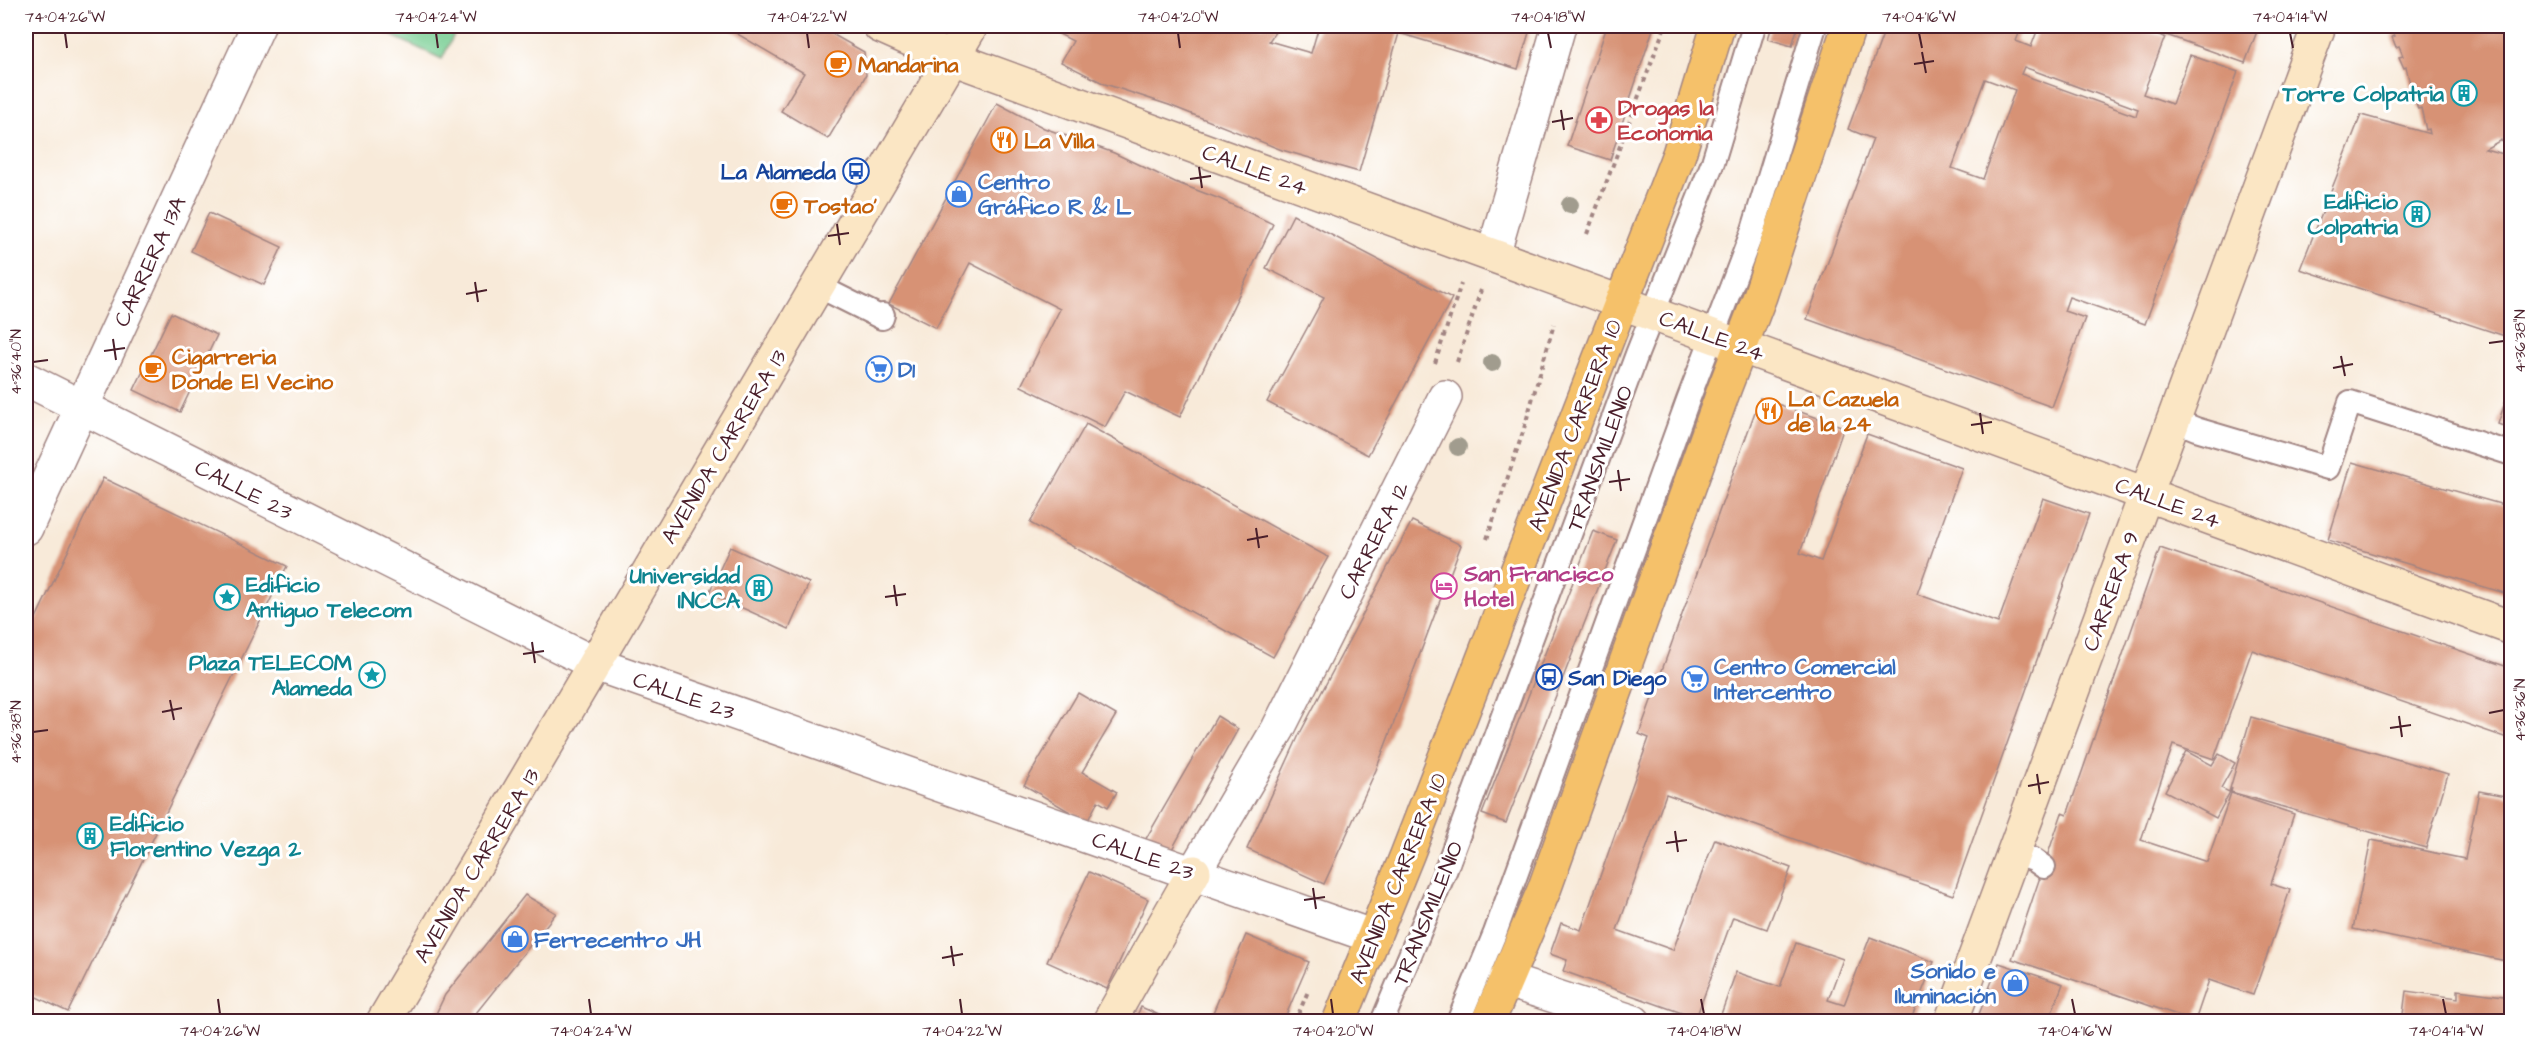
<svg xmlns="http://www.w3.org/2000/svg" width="2537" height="1047" viewBox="0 0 2537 1047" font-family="'Architects Daughter',sans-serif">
	<rect width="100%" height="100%" fill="#fff"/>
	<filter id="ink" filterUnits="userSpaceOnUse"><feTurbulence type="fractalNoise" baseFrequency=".0167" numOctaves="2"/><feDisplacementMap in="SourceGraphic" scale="12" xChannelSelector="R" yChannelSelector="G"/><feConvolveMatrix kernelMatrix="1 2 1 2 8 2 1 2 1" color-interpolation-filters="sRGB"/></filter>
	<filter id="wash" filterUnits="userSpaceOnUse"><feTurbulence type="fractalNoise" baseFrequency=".008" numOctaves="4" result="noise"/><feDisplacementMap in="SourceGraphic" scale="24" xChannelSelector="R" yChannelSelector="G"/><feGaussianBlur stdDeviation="1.35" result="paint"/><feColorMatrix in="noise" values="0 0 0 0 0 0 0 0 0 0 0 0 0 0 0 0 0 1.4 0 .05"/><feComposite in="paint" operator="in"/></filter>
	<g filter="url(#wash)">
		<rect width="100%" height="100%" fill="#f8ead9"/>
		<path fill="#79cf94" stroke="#627760" stroke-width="1.5" d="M371 26H458L442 59Z"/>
		<g id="blocks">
			<g fill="#d79275" fill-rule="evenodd">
				<path d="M724 26H818L864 52 866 75 828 139 781 111 804 73Z"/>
				<path d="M1056 26H1279L1269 41 1311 53 1319 26H1531L1518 69 1399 33 1359 172 1282 150 1169 105 1105 84 1061 62 1073 41 1053 31Z"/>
				<path d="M1607 26H1654L1610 160 1567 146Z"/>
				<path d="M1772 26H1798L1792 46 1768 39Z"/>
				<path d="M1886 26H2022L2016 41 2031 47 2039 26H2131L2165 37 2143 94 2172 104 2190 55 2238 72 2145 324 2069 297 2064 311 2085 318 2052 407 1807 319 1873 139 1848 129ZM2024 67 2138 109 2136 116 2021 74ZM1985 79 2015 90 1983 179 1952 168Z"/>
				<path d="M2141 26H2259L2245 63Z"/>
				<path d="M2391 26H2511V139L2502 142 2501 140 2485 149 2511 156V338L2300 269 2361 115 2430 134 2429 129 2426 130 2421 108 2418 109 2415 99 2418 98 2413 87 2411 88 2406 67 2404 68 2399 57 2403 56 2399 46 2396 47 2392 37 2395 36Z"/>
				<path d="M997 103 1044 128 1114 153 1175 182 1220 199 1273 224 1180 417 1125 391 1105 427 1021 386 1060 309 970 263 936 328 889 304Z"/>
				<path d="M209 213 282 247 264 285 191 251Z"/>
				<path d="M1293 215 1452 298 1368 455 1267 402 1324 297 1266 268Z"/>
				<path d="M171 313 217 335 180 412 134 390Z"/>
				<path d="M2511 384V429L2498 424Z"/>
				<path d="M1760 398 1844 427 1800 553 1821 561 1867 434 1962 468 1917 594 1998 623 2043 498 2089 514 1953 895 1666 794 1617 930 1673 950 1715 839 1791 868 1767 929 1733 917 1696 1018 1563 971 1567 960 1550 954 1561 923 1581 930 1649 738 1639 734Z"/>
				<path d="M1086 424 1328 557 1273 657 1030 523Z"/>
				<path d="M2352 462 2511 507V595L2328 540Z"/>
				<path d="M103 478 287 566 68 1012 26 992V639Z"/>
				<path d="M1412 521 1461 545 1376 770 1324 884 1247 849 1299 735Z"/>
				<path d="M1593 531 1617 540 1506 823 1482 814Z"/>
				<path d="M730 547 809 583 789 629 709 593Z"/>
				<path d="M2160 548 2511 668 2510 739 2252 650 2214 759 2173 745 2141 840 2207 862 2231 793 2294 814 2271 884 2290 890 2253 995 2209 980 2195 1021 2012 959 2062 813 2067 815Z"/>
				<path d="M1078 693 1116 715 1082 772 1117 792 1108 807 1098 801 1087 822 1024 785Z"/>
				<path d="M1217 716 1238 729 1171 851 1144 842Z"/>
				<path d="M2251 717 2448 774 2426 848 2231 792 2232 788 2216 818 2165 791 2186 751 2212 765 2219 754 2235 763 2221 788 2229 792Z"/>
				<path d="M2479 791 2511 797V962L2353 929 2371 840 2465 859Z"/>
				<path d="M1089 872 1148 899 1107 989 1047 962Z"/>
				<path d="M525 895 556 913 476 1013 491 1022H432L445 995Z"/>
				<path d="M1246 935 1309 962 1283 1022H1209Z"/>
				<path d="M1870 937 1934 962 1910 1022 1719 1020 1736 972 1780 987 1796 943 1843 959 1828 1000 1844 1005Z"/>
				<path d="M1999 963 2063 984 2048 1022H1976Z"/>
				<path d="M2458 990 2511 997V1022H2402L2406 991 2458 998Z"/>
				<path d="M1141 1007 1175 1022H1134Z"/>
			</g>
		</g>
	</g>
	<g filter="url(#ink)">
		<use href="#blocks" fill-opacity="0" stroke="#a18482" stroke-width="1.5"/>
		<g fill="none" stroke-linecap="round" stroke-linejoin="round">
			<g stroke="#a18482" stroke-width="26">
				<g id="lane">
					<path d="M818 286 882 318 883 315"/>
					<path d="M2174 420 2196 429 2328 468 2350 402 2512 454"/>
					<path d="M2013 853 2034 860 2044 867"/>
					<path d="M1382 1022 1446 869 1637 354 1713 162 1754 26"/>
					<path d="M1458 1022 1495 933 1688 400 1753 230 1815 26"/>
				</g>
			</g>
			<g stroke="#a18482" stroke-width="36">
				<g id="street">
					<path d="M1493 255 1559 26"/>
					<path d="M26 379 595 664 1374 937"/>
					<path d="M26 528 258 26"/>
					<path d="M1194 872 1278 729 1445 397"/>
					<path d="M1505 980 1634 1022"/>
				</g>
			</g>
			<g stroke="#a18482" stroke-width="36">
				<g id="secondary">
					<path d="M880 26 952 58 2512 628"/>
					<path d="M383 1022 971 26"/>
					<path d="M1109 1022 1194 872"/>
					<path d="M1951 1022 2319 26"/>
				</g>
			</g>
			<g stroke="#a18482" stroke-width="36">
				<g id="primary">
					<path d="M1339 1022 1407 855 1679 154 1718 26"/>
					<path d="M1488 1022 1544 890 1725 387 1760 296 1849 26"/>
				</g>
			</g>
			<g stroke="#a18482" stroke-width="4" stroke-dasharray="4.5 4.5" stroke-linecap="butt">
				<path d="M1587 234 1665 26"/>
				<path d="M1457 362 1481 290"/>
				<path d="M1435 363 1461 284"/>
				<path d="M1487 539 1523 432 1554 324"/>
				<path d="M1295 1022 1309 989"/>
			</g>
			<use href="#lane" stroke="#fff" stroke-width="22"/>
			<use href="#street" stroke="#fff" stroke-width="33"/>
			<use href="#secondary" stroke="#fbe6c4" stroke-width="33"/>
			<use href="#primary" stroke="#f5c16b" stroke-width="33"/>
		</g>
		<g fill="#a19c8e">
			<circle cx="1570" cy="205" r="9"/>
			<circle cx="1492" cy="363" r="9"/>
			<circle cx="1458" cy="447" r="9"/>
		</g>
	</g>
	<path fill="none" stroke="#4a1f2b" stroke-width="2" d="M65 33 67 48M436 33 438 48M807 33 809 48M1178 33 1180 48M1548 33 1551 48M1919 33 1922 48M2290 33 2293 48M1922 52 1926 73M1914 64 1934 61M1561 110 1564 130M1552 122 1573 118M1199 167 1202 188M1190 179 1211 176M837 224 840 245M828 236 849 233M475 282 478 302M466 294 487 290M113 339 116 360M2489 343 2504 341M104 351 125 348M2341 356 2345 376M33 362 48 360M2333 368 2353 364M1980 413 1983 434M1971 425 1992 422M1618 470 1621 491M1609 482 1630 479M1256 528 1259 548M1247 540 1268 536M894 585 897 606M885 597 906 594M532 642 535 663M523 654 544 651M170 700 174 720M162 712 182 708M2489 713 2504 710M2399 716 2402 737M2390 728 2411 725M33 732 48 730M2037 774 2040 794M2028 786 2049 782M1675 831 1678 852M1666 843 1687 840M1313 888 1316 909M1304 900 1325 897M951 946 954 966M942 958 963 954M218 999 220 1014M589 999 591 1014M960 999 962 1014M1331 999 1333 1014M1701 999 1704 1014M2072 999 2075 1014M2443 999 2446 1014"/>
	<defs>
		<g id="cafe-ring" transform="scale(1.35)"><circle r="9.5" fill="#fff" stroke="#e8710a" stroke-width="1.5"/><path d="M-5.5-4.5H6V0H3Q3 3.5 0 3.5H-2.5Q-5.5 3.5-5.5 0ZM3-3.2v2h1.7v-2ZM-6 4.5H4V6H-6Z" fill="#e8710a"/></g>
		<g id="building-ring" transform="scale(1.35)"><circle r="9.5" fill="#fff" stroke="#0f9aa8" stroke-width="1.5"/><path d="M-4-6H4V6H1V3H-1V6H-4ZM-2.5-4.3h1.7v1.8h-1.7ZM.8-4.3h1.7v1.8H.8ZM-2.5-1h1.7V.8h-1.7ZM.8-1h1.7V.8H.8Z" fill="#0f9aa8"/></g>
		<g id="pharmacy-ring" transform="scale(1.35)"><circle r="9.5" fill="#fff" stroke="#e0444e" stroke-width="1.5"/><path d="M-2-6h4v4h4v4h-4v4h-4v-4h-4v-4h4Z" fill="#e0444e"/></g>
		<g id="restaurant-ring" transform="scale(1.35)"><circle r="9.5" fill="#fff" stroke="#e8710a" stroke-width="1.5"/><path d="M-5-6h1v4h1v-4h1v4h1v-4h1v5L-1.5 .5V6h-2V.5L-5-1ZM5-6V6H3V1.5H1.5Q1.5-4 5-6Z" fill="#e8710a"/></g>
		<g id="bus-ring" transform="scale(1.35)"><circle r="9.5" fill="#fff" stroke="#1a4fb4" stroke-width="1.5"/><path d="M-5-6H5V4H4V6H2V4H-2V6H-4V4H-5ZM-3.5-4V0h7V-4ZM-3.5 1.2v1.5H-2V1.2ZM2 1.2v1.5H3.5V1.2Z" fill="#1a4fb4"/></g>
		<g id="shop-ring" transform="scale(1.35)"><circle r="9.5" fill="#fff" stroke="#3f7fe0" stroke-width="1.5"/><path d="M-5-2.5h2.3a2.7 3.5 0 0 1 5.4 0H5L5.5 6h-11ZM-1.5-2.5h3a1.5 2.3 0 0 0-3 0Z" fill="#3f7fe0"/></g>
		<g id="supermarket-ring" transform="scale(1.35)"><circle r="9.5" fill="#fff" stroke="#3f7fe0" stroke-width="1.5"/><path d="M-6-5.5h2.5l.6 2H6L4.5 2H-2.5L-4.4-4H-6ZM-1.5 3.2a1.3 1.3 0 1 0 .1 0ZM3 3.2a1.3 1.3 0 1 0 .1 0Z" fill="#3f7fe0"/></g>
		<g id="hotel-ring" transform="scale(1.35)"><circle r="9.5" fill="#fff" stroke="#d1479c" stroke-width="1.5"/><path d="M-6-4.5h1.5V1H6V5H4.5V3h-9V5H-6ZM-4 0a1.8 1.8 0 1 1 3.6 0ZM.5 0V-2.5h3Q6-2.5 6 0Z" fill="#d1479c"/></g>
		<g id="sight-ring" transform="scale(1.35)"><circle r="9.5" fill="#fff" stroke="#0f9aa8" stroke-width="1.5"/><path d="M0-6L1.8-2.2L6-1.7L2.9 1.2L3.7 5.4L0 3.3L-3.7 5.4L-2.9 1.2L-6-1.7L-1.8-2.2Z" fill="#0f9aa8"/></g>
	</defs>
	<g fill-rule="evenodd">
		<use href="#cafe-ring" x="838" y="64"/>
		<use href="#building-ring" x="2464" y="93"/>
		<use href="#pharmacy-ring" x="1599" y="120"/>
		<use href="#restaurant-ring" x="1004" y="140"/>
		<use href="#bus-ring" x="856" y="171"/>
		<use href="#shop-ring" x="959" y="194"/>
		<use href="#cafe-ring" x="784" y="205"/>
		<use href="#building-ring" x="2417" y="214"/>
		<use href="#cafe-ring" x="153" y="369"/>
		<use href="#supermarket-ring" x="879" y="369"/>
		<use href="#restaurant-ring" x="1769" y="411"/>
		<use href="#hotel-ring" x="1444" y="586"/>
		<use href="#building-ring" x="759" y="588"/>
		<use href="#sight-ring" x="227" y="597"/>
		<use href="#sight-ring" x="372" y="675"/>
		<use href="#bus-ring" x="1549" y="677"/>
		<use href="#supermarket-ring" x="1695" y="679"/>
		<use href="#building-ring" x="90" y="836"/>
		<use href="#shop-ring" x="515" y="939"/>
		<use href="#shop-ring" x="2015" y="983"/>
	</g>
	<g text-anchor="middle" stroke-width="6" stroke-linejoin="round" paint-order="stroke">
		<g font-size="22" font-weight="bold" fill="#c56008" stroke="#fff" text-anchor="start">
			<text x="858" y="72">Mandarina</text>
			<text x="1024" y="148">La Villa</text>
			<text x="804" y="213">Tostao’</text>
			<text x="172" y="364">Cigarreria<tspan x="172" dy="25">Donde El Vecino</tspan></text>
			<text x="1788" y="406">La Cazuela<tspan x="1788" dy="25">de la 24</tspan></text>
		</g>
		<g font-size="22" font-weight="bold" fill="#0d838f" stroke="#fff" text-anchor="end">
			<text x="2444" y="101">Torre Colpatria</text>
			<text x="2398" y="209">Edificio<tspan x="2398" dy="25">Colpatria</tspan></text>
			<text x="740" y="583">Universidad<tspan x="740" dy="25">INCCA</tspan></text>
			<text x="246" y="592" text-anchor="start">Edificio<tspan x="246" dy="25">Antiguo Telecom</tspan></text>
			<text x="352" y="670">Plaza TELECOM<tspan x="352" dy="25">Alameda</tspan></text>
			<text x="110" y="831" text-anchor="start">Edificio<tspan x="110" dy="25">Florentino Vezga 2</tspan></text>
		</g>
		<g font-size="22" font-weight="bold" fill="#be3a42" stroke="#fff" text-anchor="start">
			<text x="1618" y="115">Drogas la<tspan x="1618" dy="25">Economia</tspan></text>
		</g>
		<g font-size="22" fill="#4a1f2b" stroke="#fff">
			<text transform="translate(1255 169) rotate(20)" y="8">CALLE 24</text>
			<text transform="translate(149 261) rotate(-65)" y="8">CARRERA 13A</text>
			<text transform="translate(1712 335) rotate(20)" y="8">CALLE 24</text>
			<text transform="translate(1574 425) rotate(-69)" y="8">AVENIDA CARRERA 10</text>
			<text transform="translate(723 446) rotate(-59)" y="8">AVENIDA CARRERA 13</text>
			<text transform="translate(1599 458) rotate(-70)" y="8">TRANSMILENIO</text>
			<text transform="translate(244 489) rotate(27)" y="8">CALLE 23</text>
			<text transform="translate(2168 502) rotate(20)" y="8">CALLE 24</text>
			<text transform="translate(1373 540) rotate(-63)" y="8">CARRERA 12</text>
			<text transform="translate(2110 591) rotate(-70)" y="8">CARRERA 9</text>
			<text transform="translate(684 695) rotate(19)" y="8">CALLE 23</text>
			<text transform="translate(1143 855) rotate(19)" y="8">CALLE 23</text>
			<text transform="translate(476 865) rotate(-59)" y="8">AVENIDA CARRERA 13</text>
			<text transform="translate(1397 878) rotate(-68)" y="8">AVENIDA CARRERA 10</text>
			<text transform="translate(1427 913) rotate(-68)" y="8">TRANSMILENIO</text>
		</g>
		<g font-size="22" font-weight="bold" fill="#164399" stroke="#fff" text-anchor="end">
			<text x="836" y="179">La Alameda</text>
			<text x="1568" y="685" text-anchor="start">San Diego</text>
		</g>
		<g font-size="22" font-weight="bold" fill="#366cbe" stroke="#fff" text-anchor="start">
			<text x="978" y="189">Centro<tspan x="978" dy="25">Gráfico R &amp; L</tspan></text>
			<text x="898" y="377">D1</text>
			<text x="1714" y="674">Centro Comercial<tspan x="1714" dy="25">Intercentro</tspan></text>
			<text x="534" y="947">Ferrecentro JH</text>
			<text x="1996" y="978" text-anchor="end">Sonido e<tspan x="1996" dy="25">Iluminación</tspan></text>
		</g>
		<g font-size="22" font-weight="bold" fill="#b23c85" stroke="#fff" text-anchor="start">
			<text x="1464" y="581">San Francisco<tspan x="1464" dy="25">Hotel</tspan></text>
		</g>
	</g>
	<rect width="2537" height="1047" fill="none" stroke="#fff" stroke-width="66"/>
	<rect x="33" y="33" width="2471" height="981" fill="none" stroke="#4a1f2b" stroke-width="2"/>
	<g font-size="15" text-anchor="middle" fill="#4a1f2b">
		<text x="65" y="22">74°04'26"W</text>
		<text x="436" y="22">74°04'24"W</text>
		<text x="807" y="22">74°04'22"W</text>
		<text x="1178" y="22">74°04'20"W</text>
		<text x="1548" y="22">74°04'18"W</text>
		<text x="1919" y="22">74°04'16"W</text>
		<text x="2290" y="22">74°04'14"W</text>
		<text transform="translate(2520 341) rotate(-90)" y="5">4°36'38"N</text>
		<text transform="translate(16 362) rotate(-90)" y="5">4°36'40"N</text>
		<text transform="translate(2520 710) rotate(-90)" y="5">4°36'36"N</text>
		<text transform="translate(16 732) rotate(-90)" y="5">4°36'38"N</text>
		<text x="220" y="1036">74°04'26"W</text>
		<text x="591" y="1036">74°04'24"W</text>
		<text x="962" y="1036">74°04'22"W</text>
		<text x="1333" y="1036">74°04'20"W</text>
		<text x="1704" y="1036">74°04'18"W</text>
		<text x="2075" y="1036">74°04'16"W</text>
		<text x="2446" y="1036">74°04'14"W</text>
	</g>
</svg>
